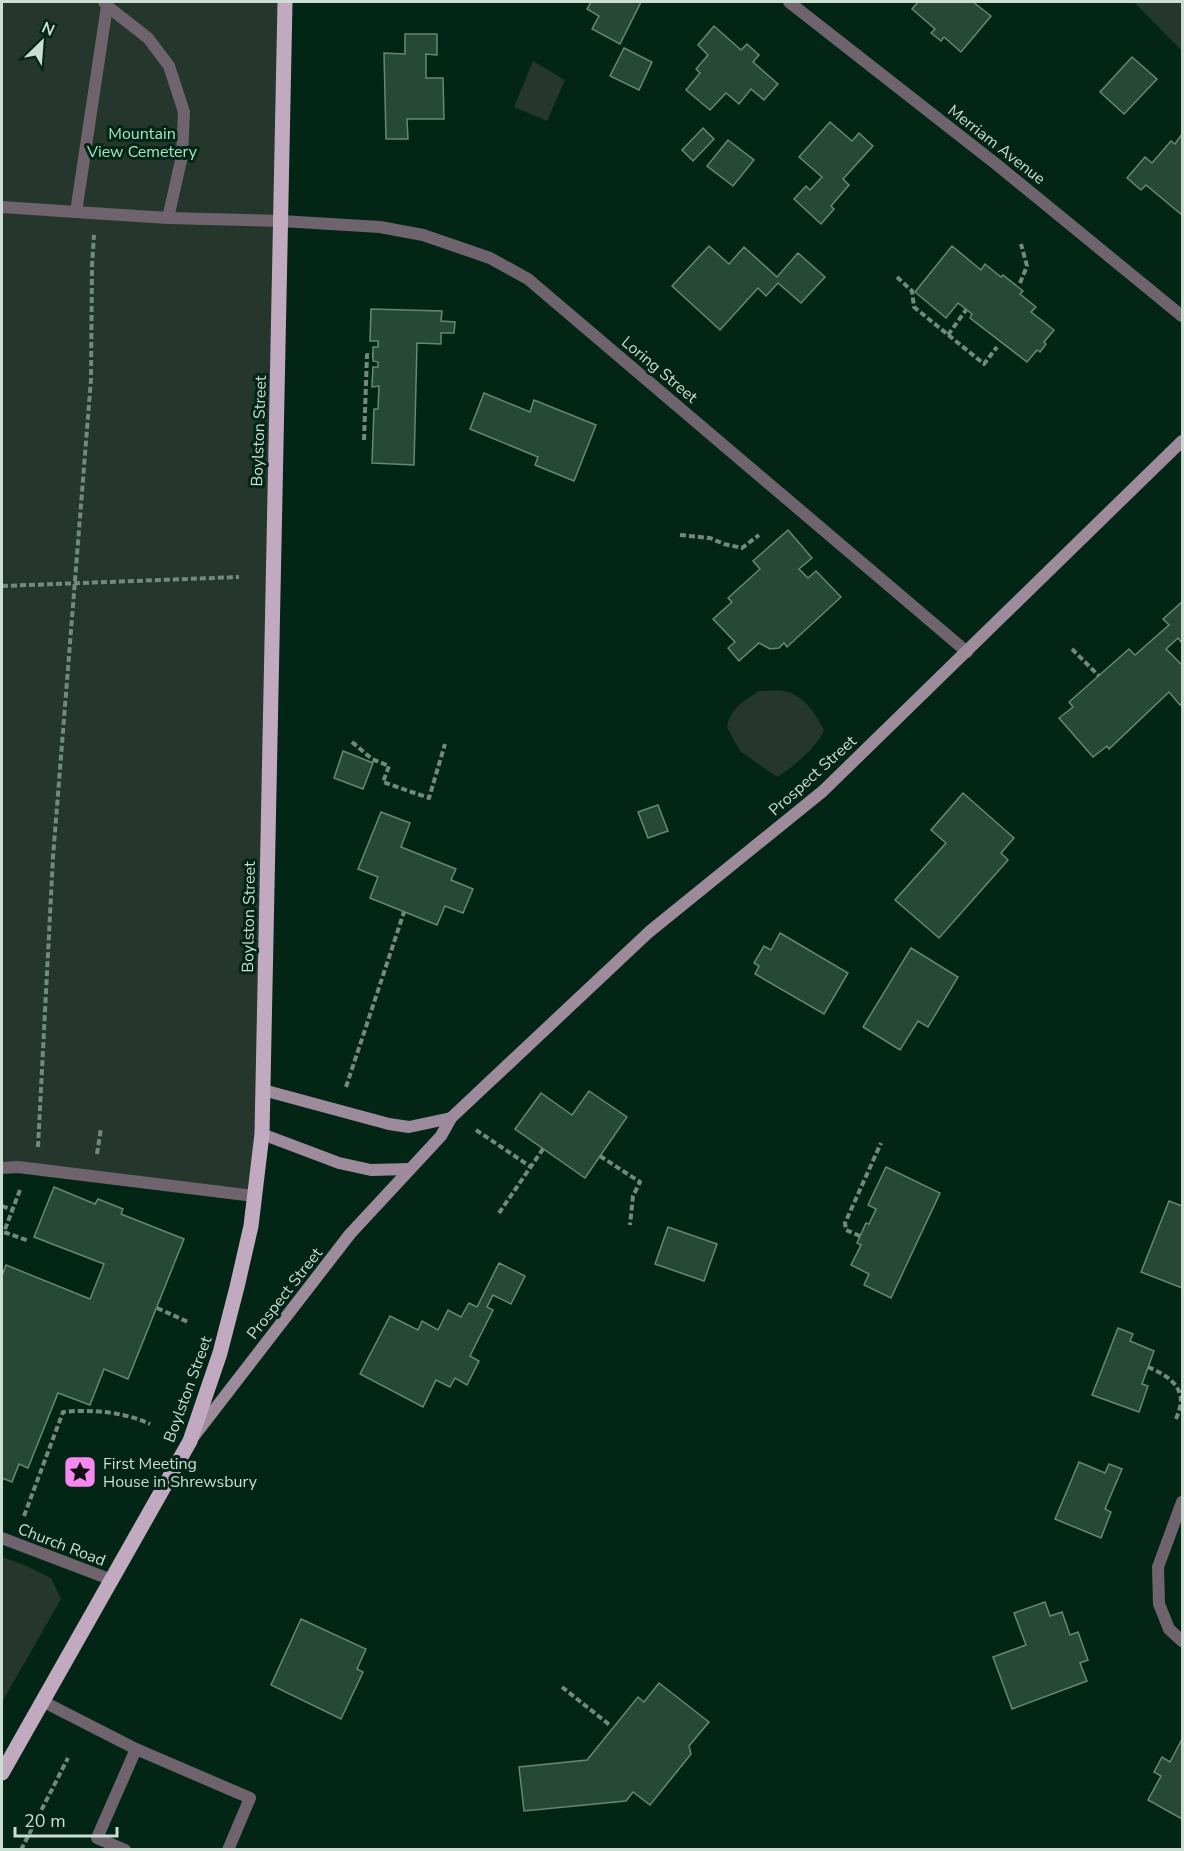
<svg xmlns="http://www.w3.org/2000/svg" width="1184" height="1851" viewBox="0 0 1184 1851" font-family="'Nunito Sans',sans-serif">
	<rect width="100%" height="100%" fill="#032516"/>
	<g fill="#25362d">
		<path d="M2 2H285L254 1196 2 1168Z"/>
		<path d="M1134 2H1182V51Z"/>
		<path d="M533 61 565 80 547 121 514 107Z"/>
		<path d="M759 691C767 691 775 690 783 691 802 693 816 714 824 730 819 745 790 770 777 777L740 751 727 727C731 708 743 701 759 691Z"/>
		<path d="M2 1557 24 1565 51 1578 61 1599 2 1702Z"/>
	</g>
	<g fill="#274837" stroke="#658874" stroke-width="1.5">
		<path d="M591 2H641L620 44 592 29 599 16 587 9Z"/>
		<path d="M918 2H973L991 16 961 52 944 37 941 41 931 33 935 29 912 9Z"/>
		<path d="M714 26 741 50 747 44 759 55 753 62 778 84 764 100 751 89 739 104 726 93 710 110 686 90 700 73 696 69 708 55 698 45Z"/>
		<path d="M405 34H437V55L426 54V78H443L444 119H407L408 139H386L384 53 405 54Z"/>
		<path d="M624 48 652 62 639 90 610 76Z"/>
		<path d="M1132 57 1157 79 1124 114 1100 92Z"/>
		<path d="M830 122 852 141 859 133 873 146 843 179 849 185 831 206 834 209 821 224 794 199 806 186 810 190 822 177 799 157Z"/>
		<path d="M703 128 714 139 693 161 682 150Z"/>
		<path d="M1182 134V215L1146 185 1141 190 1127 178 1145 157 1152 163 1171 141 1175 144Z"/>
		<path d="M728 140 754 160 733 186 707 166Z"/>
		<path d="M709 246 729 264 744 247 777 277 798 253 825 277 801 303 778 283 766 296 758 288 720 330 672 286Z"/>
		<path d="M952 246 981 270 985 264 1001 277 1003 275 1023 291 1020 294 1036 307 1031 312 1054 330 1044 342 1046 344 1040 352 1037 350 1027 362 970 318 972 314 958 303 946 318 915 292Z"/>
		<path d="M371 309 442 311 441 321 455 322 454 333H441V344L417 343 414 465 372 463 374 409H378L379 386 372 387 373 367H378V362L373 361V347H378V341H370Z"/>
		<path d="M484 393 530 412 534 400 596 425 574 481 535 465 538 457 470 429Z"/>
		<path d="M788 530 812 558 799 569 808 578 816 571 841 597 787 647 784 643 779 648 770 649 759 643 739 661 728 648 735 642 713 619 732 602 728 598 760 569 753 561Z"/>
		<path d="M1182 602V643L1178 638 1166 649 1181 664 1182 663V703L1180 705 1169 692 1109 749 1107 746 1093 757 1059 718 1073 707 1069 702 1129 649 1135 655 1169 625 1163 619Z"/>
		<path d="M343 751 373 763 363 789 334 778Z"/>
		<path d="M963 793 1014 838 1001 853 1008 860 939 938 895 900 946 843 931 830Z"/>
		<path d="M658 805 668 831 648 838 638 812Z"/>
		<path d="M381 812 410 823 401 847 456 869 451 880 473 889 463 913 445 906 437 925 370 898 378 877 358 869Z"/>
		<path d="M780 933 848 973 824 1014 755 974 759 966 754 963 764 946 771 950Z"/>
		<path d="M911 948 958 977 928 1027 918 1021 900 1050 863 1027Z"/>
		<path d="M589 1091 627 1117 585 1178 515 1129 541 1093 572 1115Z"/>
		<path d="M886 1167 940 1193 891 1298 864 1285 869 1274 851 1265 861 1245 857 1243 866 1223 869 1224 876 1209 868 1205Z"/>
		<path d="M54 1187 95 1204 98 1199 123 1209 121 1214 184 1239 128 1379 104 1369 90 1405 58 1393 28 1468 19 1464 12 1482 2 1478V1276L6 1265 90 1299 104 1264 34 1237Z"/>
		<path d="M1169 1201 1182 1206V1288L1141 1272Z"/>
		<path d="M668 1227 717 1244 704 1281 655 1264Z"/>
		<path d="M499 1263 525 1276 511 1304 493 1295 487 1307 493 1310 470 1356 479 1361 467 1385 455 1378 450 1387 436 1380 423 1407 360 1374 390 1316 418 1330 422 1321 438 1330 448 1310 461 1317 469 1303 477 1307Z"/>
		<path d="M1118 1328 1133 1334 1130 1341 1154 1351 1142 1384 1148 1386 1139 1412 1092 1395Z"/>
		<path d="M1079 1462 1105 1473 1109 1464 1122 1469 1105 1509 1111 1512 1101 1538 1055 1519Z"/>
		<path d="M1045 1602 1050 1616 1062 1612 1070 1635 1078 1632 1088 1660 1080 1663 1087 1681 1012 1709 993 1657 1026 1645 1014 1613Z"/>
		<path d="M301 1619 366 1649 357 1669 363 1672 341 1719 271 1685Z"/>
		<path d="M659 1683 709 1722 689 1746 691 1754 650 1805 633 1792 626 1801 524 1811 519 1767 587 1760 638 1697 644 1702Z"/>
		<path d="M1182 1739V1819L1148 1800 1161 1776 1154 1772 1162 1757 1170 1762Z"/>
	</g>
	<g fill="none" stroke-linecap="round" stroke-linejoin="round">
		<g stroke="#718a7d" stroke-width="4" stroke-dasharray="6 3" stroke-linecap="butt">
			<path d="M897 277 912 291 914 307 984 364 997 347"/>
			<path d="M1020 283 1027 266 1021 244"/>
			<path d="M948 335 966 310"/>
			<path d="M364 440 367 355H373"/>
			<path d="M680 535 710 538 724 544 742 548 759 535"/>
			<path d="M2 586 239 577"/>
			<path d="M1072 649 1099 676"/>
			<path d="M352 742 372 759 389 766 383 782 429 798 445 744"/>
			<path d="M346 1087 404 912"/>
			<path d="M476 1130 531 1167"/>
			<path d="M38 1147 53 857 91 379 92 266 94 235"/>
			<path d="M97 1154 101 1128"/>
			<path d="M600 1156 640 1182 633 1196 630 1225"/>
			<path d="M20 1190 4 1232 29 1241"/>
			<path d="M2 1206 12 1210"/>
			<path d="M499 1213 543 1149"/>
			<path d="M860 1236 846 1230 845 1223 881 1143"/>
			<path d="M157 1308 188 1322"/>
			<path d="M1148 1367C1162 1373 1180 1382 1181 1400 1181 1406 1178 1414 1176 1419"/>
			<path d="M24 1516 63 1412C91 1409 124 1412 150 1424"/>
			<path d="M562 1687 611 1726"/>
			<path d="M21 1850 68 1758"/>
		</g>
		<g stroke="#6f646e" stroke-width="12">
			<path d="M104 2 107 6 76 212 168 218 281 221"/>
			<path d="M107 6 148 38 169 66 184 112 182 156 168 218"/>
			<path d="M2 207 76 212"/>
			<path d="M2 1168 18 1167 254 1196"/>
			<path d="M42 1701 136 1749"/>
			<path d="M125 1850 97 1838 136 1749 250 1798 228 1850"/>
		</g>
		<g stroke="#6f646e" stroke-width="12">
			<path d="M789 2 996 164 1182 316"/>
			<path d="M281 221 380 227 423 235 490 258 528 279 967 652"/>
			<path d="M1182 1502 1158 1567 1159 1604 1169 1629 1182 1641"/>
			<path d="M2 1538 112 1580"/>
		</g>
		<g stroke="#9d8b9b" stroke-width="12">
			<path d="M263 1090 389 1124 409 1127 451 1118"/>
			<path d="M262 1134 339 1163 371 1170 409 1169"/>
			<path d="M194 1436 350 1234 441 1136 451 1118 649 932 823 791 1182 441"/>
		</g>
		<path stroke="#c1aabf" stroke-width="15" d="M2 1773 190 1441 220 1353 237 1287 251 1226 262 1134 285 2"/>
	</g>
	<defs>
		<g id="sight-square" transform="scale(1.725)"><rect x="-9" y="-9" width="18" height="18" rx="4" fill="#f589ef" stroke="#032516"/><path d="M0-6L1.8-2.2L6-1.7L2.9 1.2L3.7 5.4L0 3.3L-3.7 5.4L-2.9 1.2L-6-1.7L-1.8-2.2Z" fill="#111"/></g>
	</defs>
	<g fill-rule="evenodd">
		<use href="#sight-square" x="80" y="1472"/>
	</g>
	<g text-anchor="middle" stroke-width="6" stroke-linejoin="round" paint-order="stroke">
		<g font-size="16" fill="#a9e4c3" stroke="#032516">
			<text x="142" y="139">Mountain<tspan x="142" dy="18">View Cemetery</tspan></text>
		</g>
		<g font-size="16" fill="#ccded3" stroke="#032516">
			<text transform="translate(997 144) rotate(38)" y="6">Merriam Avenue</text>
			<text transform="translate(660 369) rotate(40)" y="6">Loring Street</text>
			<text transform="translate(258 431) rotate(-88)" y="6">Boylston Street</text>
			<text transform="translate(812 775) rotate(-42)" y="6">Prospect Street</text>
			<text transform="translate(248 917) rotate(-89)" y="6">Boylston Street</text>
			<text transform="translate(284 1293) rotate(-52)" y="6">Prospect Street</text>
			<text transform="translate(187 1389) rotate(-70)" y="6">Boylston Street</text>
			<text transform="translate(62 1544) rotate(21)" y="6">Church Road</text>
		</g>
		<g font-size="16" fill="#ccded3" stroke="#032516" text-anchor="start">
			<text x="103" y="1469">First Meeting<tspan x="103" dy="18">House in Shrewsbury</tspan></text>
		</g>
	</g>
	<rect width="1184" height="1851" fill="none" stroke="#ccded3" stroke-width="6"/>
	<g transform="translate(42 42) rotate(25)" stroke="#032516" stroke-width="4.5" paint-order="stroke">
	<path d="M0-4.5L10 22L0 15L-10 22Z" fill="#ccded3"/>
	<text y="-9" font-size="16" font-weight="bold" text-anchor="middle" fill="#ccded3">N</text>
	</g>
	<path d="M15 1827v9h102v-9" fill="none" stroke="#ccded3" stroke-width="3"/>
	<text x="24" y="1827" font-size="18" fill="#ccded3" stroke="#032516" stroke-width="4.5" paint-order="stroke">20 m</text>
</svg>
